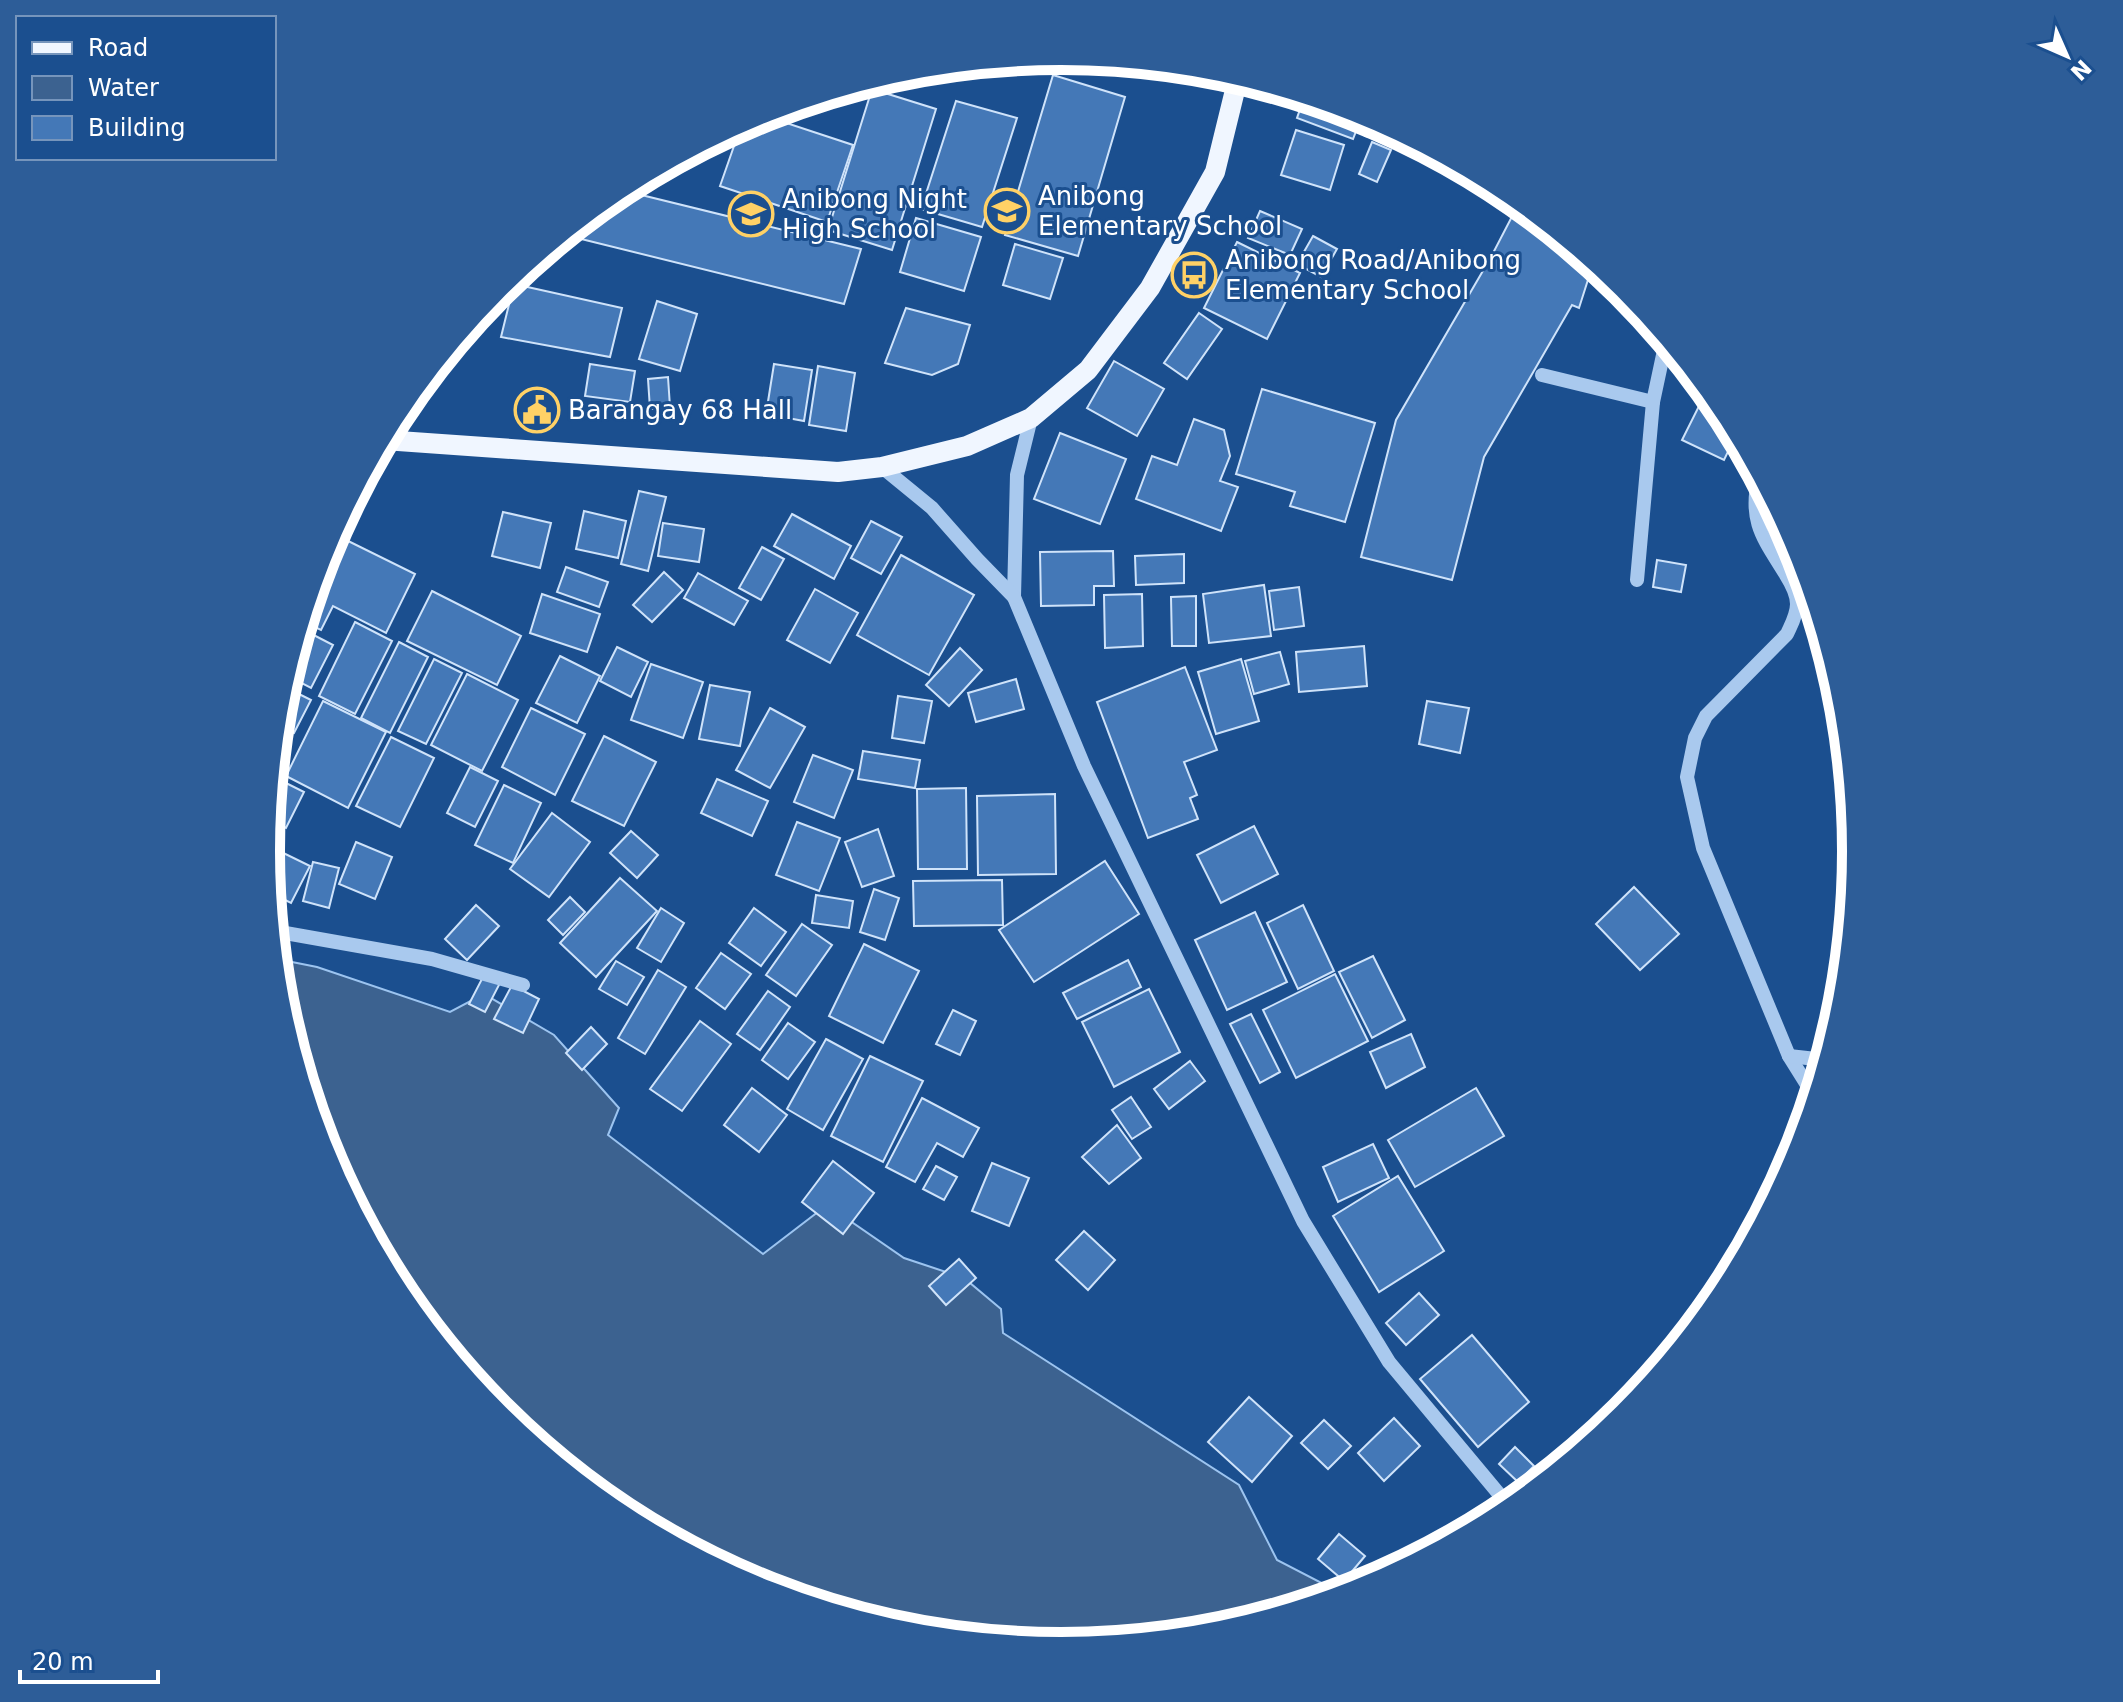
<svg xmlns="http://www.w3.org/2000/svg" width="2123" height="1702" viewBox="0 0 2123 1702" font-family="'DejaVu Sans',sans-serif">
	<rect width="100%" height="100%" fill="#1b4f8f"/>
	<path fill="#3c6290" stroke="#9cc4f0" stroke-width="2" d="M277 959 317 967 450 1012 484 994 554 1035 619 1108 608 1135 763 1254 827 1205 904 1258 964 1278 1001 1309 1003 1333 1239 1485 1277 1560 1341 1593 1216 1631 1061 1646 906 1631 757 1585 619 1512 499 1413 400 1292 327 1155 282 1006Z"/>
	<g fill="#4478b7" stroke="#cfe3fa" stroke-width="2">
		<path d="M1053 75 1125 97 1078 256 1005 235Z"/>
		<path d="M872 89 936 109 892 250 828 230Z"/>
		<path d="M1304 98 1362 116 1353 139 1297 118Z"/>
		<path d="M956 101 1017 118 982 227 921 209Z"/>
		<path d="M762 115 853 145 827 222 720 186 741 126Z"/>
		<path d="M1370 119 1391 130 1388 141 1365 136Z"/>
		<path d="M1296 130 1344 145 1330 190 1281 175Z"/>
		<path d="M1372 142 1391 150 1377 182 1359 174Z"/>
		<path d="M621 190 861 249 844 304 565 235Z"/>
		<path d="M1519 203 1593 264 1579 308 1572 305 1484 457 1452 580 1361 557 1396 420 1491 257Z"/>
		<path d="M1260 211 1302 229 1290 255 1248 238Z"/>
		<path d="M916 218 981 237 964 291 900 272Z"/>
		<path d="M1313 236 1337 249 1321 277 1297 264Z"/>
		<path d="M1237 242 1300 273 1267 339 1204 308Z"/>
		<path d="M1015 244 1063 258 1050 299 1003 285Z"/>
		<path d="M514 284 622 308 610 357 501 337Z"/>
		<path d="M657 301 697 314 680 371 639 359Z"/>
		<path d="M906 308 970 325 958 364 932 375 885 363Z"/>
		<path d="M1199 313 1222 329 1187 379 1164 363Z"/>
		<path d="M1114 361 1164 389 1137 436 1087 408Z"/>
		<path d="M590 364 635 371 630 402 585 396Z"/>
		<path d="M774 364 812 370 804 421 766 414Z"/>
		<path d="M818 366 855 373 846 431 809 425Z"/>
		<path d="M668 377 670 407 650 409 648 379Z"/>
		<path d="M1262 389 1375 423 1345 522 1290 506 1295 492 1236 474Z"/>
		<path d="M1707 390 1723 410 1736 435 1724 460 1682 440Z"/>
		<path d="M1194 419 1224 430 1230 456 1220 481 1238 487 1221 531 1136 499 1152 456 1177 465Z"/>
		<path d="M1060 433 1126 459 1100 524 1034 499Z"/>
		<path d="M639 491 666 497 648 571 621 564Z"/>
		<path d="M584 511 626 521 618 558 576 549Z"/>
		<path d="M503 512 551 523 540 568 492 556Z"/>
		<path d="M792 514 851 546 834 579 774 546Z"/>
		<path d="M871 521 902 537 881 574 851 558Z"/>
		<path d="M663 523 704 529 699 562 658 556Z"/>
		<path d="M334 534 415 574 386 633 333 606 321 630 304 622 327 546Z"/>
		<path d="M762 547 784 559 761 600 739 588Z"/>
		<path d="M1113 551 1114 586H1094V605L1041 606 1040 552Z"/>
		<path d="M1184 554V583L1136 585 1135 556Z"/>
		<path d="M901 555 974 595 929 675 857 635Z"/>
		<path d="M1657 560 1686 565 1681 592 1653 587Z"/>
		<path d="M566 567 608 582 599 607 557 592Z"/>
		<path d="M664 572 683 590 652 622 633 605Z"/>
		<path d="M698 573 748 601 734 625 684 598Z"/>
		<path d="M1264 585 1271 636 1209 643 1203 594Z"/>
		<path d="M1299 587 1304 626 1274 630 1269 591Z"/>
		<path d="M815 589 858 613 830 663 787 640Z"/>
		<path d="M432 591 521 636 497 685 407 641Z"/>
		<path d="M542 594 600 614 587 652 530 633Z"/>
		<path d="M1142 594 1143 646 1105 648 1104 595Z"/>
		<path d="M1196 596V646H1172L1171 597Z"/>
		<path d="M355 622 392 641 355 714 319 696Z"/>
		<path d="M302 629 333 645 311 688 288 676Z"/>
		<path d="M399 642 428 657 390 733 361 718Z"/>
		<path d="M1364 646 1367 686 1299 692 1296 652Z"/>
		<path d="M617 647 648 662 631 697 600 681Z"/>
		<path d="M960 648 982 670 949 706 926 685Z"/>
		<path d="M1280 652 1289 684 1254 694 1245 661Z"/>
		<path d="M560 656 600 676 577 723 536 703Z"/>
		<path d="M434 659 462 673 426 744 398 731Z"/>
		<path d="M1241 659 1259 721 1216 734 1198 672Z"/>
		<path d="M651 664 703 682 683 738 631 720Z"/>
		<path d="M1185 667 1217 750 1184 762 1197 795 1190 798 1198 819 1148 838 1097 702Z"/>
		<path d="M467 674 518 700 482 771 431 745Z"/>
		<path d="M1016 679 1024 709 976 722 968 693Z"/>
		<path d="M710 685 750 692 740 746 699 739Z"/>
		<path d="M285 687 311 700 294 733 279 726Z"/>
		<path d="M898 696 932 701 924 743 892 738Z"/>
		<path d="M323 701 386 732 348 808 286 776Z"/>
		<path d="M1427 701 1469 708 1460 753 1419 744Z"/>
		<path d="M531 708 585 734 555 795 502 767Z"/>
		<path d="M770 708 805 727 770 788 736 770Z"/>
		<path d="M604 736 656 762 624 826 572 801Z"/>
		<path d="M391 737 434 758 400 827 356 806Z"/>
		<path d="M863 751 920 760 915 788 858 779Z"/>
		<path d="M813 755 853 770 834 818 794 802Z"/>
		<path d="M470 767 498 781 475 827 447 813Z"/>
		<path d="M278 779 304 792 286 828 270 820 272 790Z"/>
		<path d="M717 779 768 801 752 836 701 813Z"/>
		<path d="M504 785 541 803 513 863 475 845Z"/>
		<path d="M966 788 967 869H918L917 789Z"/>
		<path d="M1055 794 1056 874 978 875 977 796Z"/>
		<path d="M552 813 590 842 549 897 510 869Z"/>
		<path d="M797 822 840 838 819 891 776 875Z"/>
		<path d="M1254 826 1278 874 1221 903 1197 855Z"/>
		<path d="M878 829 894 876 862 887 845 842Z"/>
		<path d="M631 831 658 855 637 878 610 853Z"/>
		<path d="M356 842 392 857 375 899 339 884Z"/>
		<path d="M267 845 310 866 291 903 271 893Z"/>
		<path d="M1105 861 1139 914 1034 982 999 930Z"/>
		<path d="M313 862 339 868 329 908 303 901Z"/>
		<path d="M620 878 657 911 596 977 560 943Z"/>
		<path d="M1002 880 1003 925 914 926 913 881Z"/>
		<path d="M1634 887 1679 934 1640 970 1596 924Z"/>
		<path d="M874 889 899 898 885 940 860 932Z"/>
		<path d="M816 895 853 901 849 928 812 923Z"/>
		<path d="M570 897 585 912 563 935 548 920Z"/>
		<path d="M476 905 499 926 467 960 445 939Z"/>
		<path d="M1303 905 1334 971 1298 989 1267 923Z"/>
		<path d="M661 908 684 923 661 962 637 948Z"/>
		<path d="M754 908 786 932 761 966 729 943Z"/>
		<path d="M1255 912 1287 982 1227 1010 1195 940Z"/>
		<path d="M802 924 832 945 796 996 766 975Z"/>
		<path d="M864 944 919 971 883 1043 829 1016Z"/>
		<path d="M721 953 751 974 725 1009 696 988Z"/>
		<path d="M1373 956 1405 1020 1372 1038 1339 972Z"/>
		<path d="M1128 960 1141 987 1077 1019 1063 993Z"/>
		<path d="M616 961 644 977 627 1005 599 989Z"/>
		<path d="M658 970 686 987 645 1054 618 1038Z"/>
		<path d="M1335 974 1368 1041 1296 1078 1263 1010Z"/>
		<path d="M484 975 500 983 485 1012 469 1004Z"/>
		<path d="M512 985 539 999 523 1033 494 1019Z"/>
		<path d="M1149 989 1180 1052 1114 1087 1082 1022Z"/>
		<path d="M768 991 790 1007 760 1050 737 1034Z"/>
		<path d="M953 1010 976 1021 960 1055 936 1044Z"/>
		<path d="M1251 1014 1280 1072 1260 1083 1230 1024Z"/>
		<path d="M700 1021 731 1044 682 1111 650 1089Z"/>
		<path d="M788 1023 815 1042 788 1079 762 1060Z"/>
		<path d="M591 1027 607 1044 582 1070 566 1053Z"/>
		<path d="M1411 1034 1425 1067 1386 1088 1370 1052Z"/>
		<path d="M826 1039 863 1059 823 1130 787 1109Z"/>
		<path d="M870 1056 923 1081 883 1162 831 1136Z"/>
		<path d="M1190 1061 1205 1081 1169 1109 1154 1089Z"/>
		<path d="M752 1088 787 1115 759 1152 724 1125Z"/>
		<path d="M1476 1088 1504 1136 1415 1187 1388 1140Z"/>
		<path d="M1131 1097 1151 1127 1132 1139 1112 1110Z"/>
		<path d="M922 1098 979 1128 963 1157 937 1143 915 1182 886 1167Z"/>
		<path d="M1117 1125 1141 1158 1109 1184 1082 1157Z"/>
		<path d="M1373 1144 1389 1178 1338 1202 1323 1167Z"/>
		<path d="M833 1161 874 1193 843 1234 802 1202Z"/>
		<path d="M992 1163 1029 1178 1009 1226 972 1211Z"/>
		<path d="M936 1166 957 1177 944 1200 923 1189Z"/>
		<path d="M1398 1176 1444 1251 1379 1292 1333 1216Z"/>
		<path d="M1084 1231 1115 1260 1088 1290 1056 1260Z"/>
		<path d="M959 1259 976 1278 946 1305 929 1286Z"/>
		<path d="M1419 1293 1439 1315 1406 1345 1386 1323Z"/>
		<path d="M1472 1335 1529 1402 1478 1447 1420 1379Z"/>
		<path d="M1249 1397 1292 1436 1252 1482 1208 1442Z"/>
		<path d="M1394 1418 1420 1446 1384 1481 1358 1453Z"/>
		<path d="M1324 1420 1351 1446 1328 1469 1301 1443Z"/>
		<path d="M1515 1447 1534 1466 1518 1482 1499 1464Z"/>
		<path d="M1339 1534 1365 1556 1344 1581 1318 1559Z"/>
	</g>
	<g fill="none" stroke-linecap="round" stroke-linejoin="round">
		<g stroke="#a9c9ee" stroke-width="14">
			<path d="M1542 375 1653 402"/>
			<path d="M1031 418 1017 475 1014 597 1084 766 1303 1221 1389 1362 1499 1494 1512 1505"/>
			<path d="M882 467 932 508 977 559 1014 597"/>
			<path d="M1759 477C1748 522 1764 539 1786 575 1791 583 1797 595 1797 604 1797 615 1791 625 1787 634L1706 716 1695 738 1687 777 1703 848 1789 1056 1814 1096"/>
			<path d="M1637 580 1653 402 1666 341"/>
			<path d="M274 931 432 959 523 985"/>
			<path d="M1789 1056 1825 1060"/>
		</g>
		<path stroke="#f0f6ff" stroke-width="20" d="M384 440 838 472 882 467 967 446 1031 418 1088 370 1150 288 1215 172 1238 78"/>
	</g>
	<defs>
		<g id="school-ring" transform="scale(2.3)"><circle r="9.5" fill="#1b4f8f" stroke="#ffd166" stroke-width="1.5"/><path d="M0-5L7-2L0 1L-7-2ZM-4 1L0 2.5L4 1V4Q0 6-4 4Z" fill="#ffd166"/></g>
		<g id="bus-ring" transform="scale(2.3)"><circle r="9.5" fill="#1b4f8f" stroke="#ffd166" stroke-width="1.5"/><path d="M-5-6H5V4H4V6H2V4H-2V6H-4V4H-5ZM-3.5-4V0h7V-4ZM-3.5 1.2v1.5H-2V1.2ZM2 1.2v1.5H3.5V1.2Z" fill="#ffd166"/></g>
		<g id="civic-ring" transform="scale(2.3)"><circle r="9.5" fill="#1b4f8f" stroke="#ffd166" stroke-width="1.5"/><path d="M-.6-6.5H3V-4.5H.6V-3L4-1V1h2V6H-6V1h2V-1L-.6-3ZM-1.2 2.5V6h2.4V2.5Z" fill="#ffd166"/></g>
	</defs>
	<g fill-rule="evenodd">
		<use href="#school-ring" x="1007" y="211"/>
		<use href="#school-ring" x="751" y="214"/>
		<use href="#bus-ring" x="1194" y="275"/>
		<use href="#civic-ring" x="537" y="410"/>
	</g>
	<g text-anchor="middle" stroke-width="6" stroke-linejoin="round" paint-order="stroke">
		<g font-size="26" fill="#fff" stroke="#1b4f8f" text-anchor="start">
			<text x="1038" y="205">Anibong<tspan x="1038" dy="30">Elementary School</tspan></text>
			<text x="782" y="208">Anibong Night<tspan x="782" dy="30">High School</tspan></text>
			<text x="1225" y="269">Anibong Road/Anibong<tspan x="1225" dy="30">Elementary School</tspan></text>
			<text x="568" y="419">Barangay 68 Hall</text>
		</g>
	</g>
	<path d="M0 0H2123V1702H0ZM280 851a781 781 0 1 1 1562 0a781 781 0 1 1-1562 0Z" fill="#2d5d98" fill-rule="evenodd"/>
	<path fill="none" stroke="#fff" stroke-width="10" d="M280 851a781 781 0 1 1 1562 0a781 781 0 1 1-1562 0Z"/>
	<rect x="16" y="16" width="260" height="144" fill="#1b4f8f" stroke="#7695bc" stroke-width="2"/>
	<rect x="32" y="42" width="40" height="12" fill="#f0f6ff" stroke="#7695bc" stroke-width="2"/>
	<text x="88" y="56" font-size="24" fill="#ffffff">Road</text>
	<rect x="32" y="76" width="40" height="24" fill="#3c6290" stroke="#7695bc" stroke-width="2"/>
	<text x="88" y="96" font-size="24" fill="#ffffff">Water</text>
	<rect x="32" y="116" width="40" height="24" fill="#4478b7" stroke="#7695bc" stroke-width="2"/>
	<text x="88" y="136" font-size="24" fill="#ffffff">Building</text>
	<g transform="translate(2067 56) rotate(135)" stroke="#1b4f8f" stroke-width="6" paint-order="stroke">
	<path d="M0-6L14 30L0 20L-14 30Z" fill="#ffffff"/>
	<text y="-12" font-size="22" font-weight="bold" text-anchor="middle" fill="#ffffff">N</text>
	</g>
	<path d="M20 1670v12h138v-12" fill="none" stroke="#ffffff" stroke-width="4"/>
	<text x="32" y="1670" font-size="24" fill="#ffffff" stroke="#1b4f8f" stroke-width="6" paint-order="stroke">20 m</text>
</svg>
